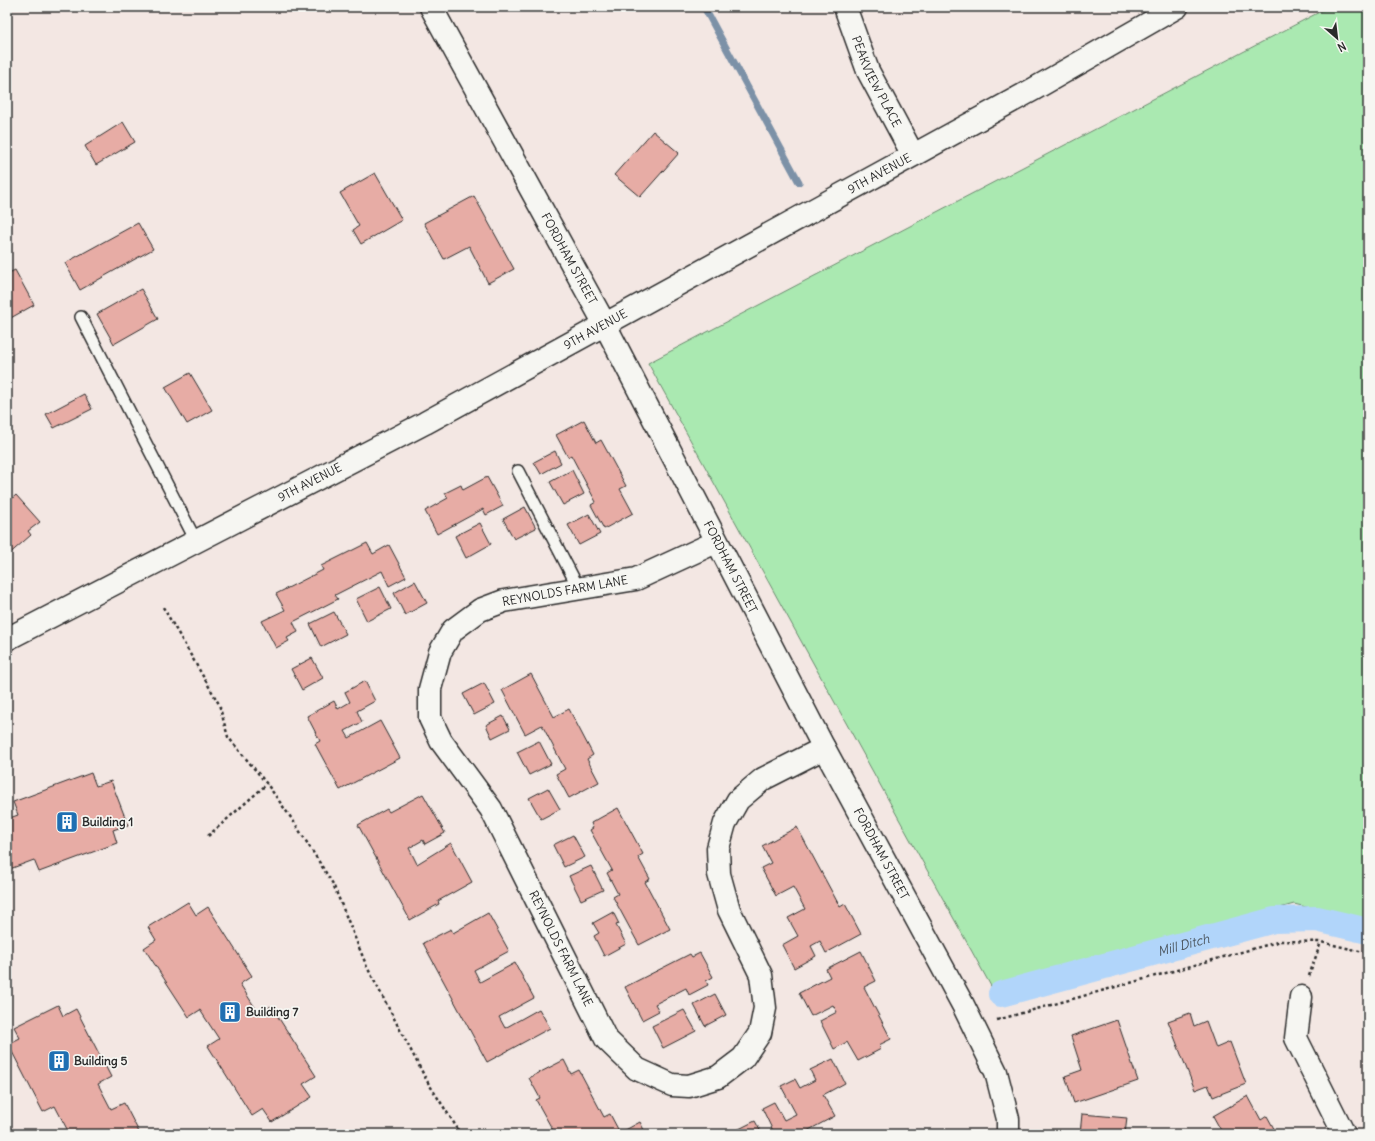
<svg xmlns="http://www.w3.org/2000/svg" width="1375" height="1141" viewBox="0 0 1375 1141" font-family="Delius,sans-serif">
	<rect width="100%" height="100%" fill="#f3e7e3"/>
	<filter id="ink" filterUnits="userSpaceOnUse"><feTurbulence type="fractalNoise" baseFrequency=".025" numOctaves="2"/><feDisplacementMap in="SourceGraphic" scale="8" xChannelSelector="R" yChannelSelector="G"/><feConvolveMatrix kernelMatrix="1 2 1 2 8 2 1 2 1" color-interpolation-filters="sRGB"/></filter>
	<g filter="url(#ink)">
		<path fill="#aae9b1" stroke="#6a8a6e" d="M1329 7H1368V922L1294 904 992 988 648 363Z"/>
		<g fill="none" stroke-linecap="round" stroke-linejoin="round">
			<path stroke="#7b91a7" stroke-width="7" d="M704 7 799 182"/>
			<path stroke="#b1d5fa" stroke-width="26" id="s1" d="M1001 994 1274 920 1317 919 1368 931"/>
		</g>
		<g fill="#e7aca5" stroke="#2b2b2b">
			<path d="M123 122 135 142 96 165 85 146Z"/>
			<path d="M653 131 679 153 640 197 614 175Z"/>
			<path d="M375 173 402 220 361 244 353 230 359 226 340 193Z"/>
			<path d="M474 196 514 269 488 283 469 246 444 259 424 223Z"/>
			<path d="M138 223 153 249 80 290 65 263Z"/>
			<path d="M15 270 34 305 7 320V274Z"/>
			<path d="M141 289 158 319 114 344 97 314Z"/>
			<path d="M190 373 212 410 187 424 165 387Z"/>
			<path d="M84 394 92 409 54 428 46 414Z"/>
			<path d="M584 420 596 443 601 440 626 486 620 489 633 513 604 529 591 505 596 502 571 455 568 457 556 435Z"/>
			<path d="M555 451 561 463 541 474 534 462Z"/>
			<path d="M572 470 584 494 563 505 550 482Z"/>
			<path d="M487 477 503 506 486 515 483 509 437 534 425 511 448 498 445 493 461 485 463 490Z"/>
			<path d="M16 495 40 522 28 531 31 535 7 556V503Z"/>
			<path d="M525 507 536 528 514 539 503 519Z"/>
			<path d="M589 514 600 534 579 545 568 525Z"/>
			<path d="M480 523 491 544 466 558 455 536Z"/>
			<path d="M367 543 373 554 389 545 406 577 389 586 382 571 335 595 338 599 293 622 298 632 287 638 289 641 276 648 262 621 285 610 276 594 323 570 321 566Z"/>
			<path d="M415 581 427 603 405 615 394 593Z"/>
			<path d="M380 587 391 609 367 621 356 599Z"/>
			<path d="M334 612 346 634 321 647 310 624Z"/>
			<path d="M312 658 323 678 302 690 291 669Z"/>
			<path d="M531 674 554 717 569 709 593 755 587 759 599 782 569 798 556 774 565 769 542 725 525 734 502 690Z"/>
			<path d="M365 681 375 701 357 711 362 722 345 731 349 738 380 721 400 758 340 790 315 744 320 741 307 716 334 701 338 709 350 702 345 692Z"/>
			<path d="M484 683 495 704 474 715 463 694Z"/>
			<path d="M503 716 510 729 492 738 486 725Z"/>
			<path d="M539 741 551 764 529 775 517 752Z"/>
			<path d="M91 773 96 786 111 781 128 825 113 830 117 843 39 872 34 860 7 870V819L18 815 13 802Z"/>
			<path d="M548 788 560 809 541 819 529 798Z"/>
			<path d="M423 794 445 833 425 844 423 840 409 848 417 864 451 843 472 882 438 901 439 904 410 920 358 825 387 809 389 812Z"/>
			<path d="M618 808 643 854 638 857 650 879 645 882 670 929 639 945 613 897 618 894 607 873 612 870 590 830 593 828 591 823Z"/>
			<path d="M797 827 840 907 845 904 861 934 826 953 820 941 811 946 816 956 794 968 782 945 798 936 788 918 805 909 793 887 776 896 761 868 771 863 762 846Z"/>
			<path d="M573 835 585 857 564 867 553 845Z"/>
			<path d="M591 866 603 890 581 900 569 876Z"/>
			<path d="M188 902 196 915 208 907 252 976 240 984 259 1014 271 1006 316 1076 303 1084 312 1097 272 1122 263 1109 252 1116 208 1046 219 1039 200 1010 189 1017 144 948 156 940 148 927Z"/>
			<path d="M613 912 619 924 616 925 626 944 604 956 594 936 599 933 593 923Z"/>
			<path d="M488 913 509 951 474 970 480 982 515 963 534 998 499 1017 505 1028 539 1009 550 1028 487 1062 423 943 451 929 453 933Z"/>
			<path d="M861 951 876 981 864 987 891 1039 879 1045 881 1049 858 1061 847 1042 834 1049 820 1021 837 1012 833 1005 811 1016 799 993 830 977 826 969Z"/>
			<path d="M700 953 713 977 706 981 708 985 689 995 686 988 655 1004 659 1011 642 1020 625 987 690 954 692 957Z"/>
			<path d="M715 994 726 1015 705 1026 694 1005Z"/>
			<path d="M58 1005 63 1016 76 1009 111 1077 98 1084 111 1109 124 1103 140 1134H63L68 1131 55 1106 43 1112 8 1044 20 1038 14 1027Z"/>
			<path d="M684 1010 696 1031 663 1048 652 1026Z"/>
			<path d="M1190 1013 1194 1026 1206 1021 1216 1048 1230 1042 1246 1084 1213 1097 1208 1085 1195 1090 1168 1021Z"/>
			<path d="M1117 1020 1138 1081 1074 1103 1065 1076 1082 1070 1071 1036Z"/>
			<path d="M833 1059 845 1083 823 1095 835 1116 805 1132 806 1134H772L774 1133 762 1108 774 1102 784 1120 796 1114 781 1086 795 1079 800 1088 815 1080 810 1070Z"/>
			<path d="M564 1060 571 1074 579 1070 604 1117 610 1114 620 1133 640 1122 646 1134H555L536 1100 540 1098 529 1078Z"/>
			<path d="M1248 1096 1261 1120 1267 1116 1277 1134H1223L1213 1116Z"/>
			<path d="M1082 1114 1127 1118 1125 1134H1080Z"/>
			<path d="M755 1121 762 1134H729Z"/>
			<path d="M351 1128 355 1134H340Z"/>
		</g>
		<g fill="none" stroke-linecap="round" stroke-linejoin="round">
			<g stroke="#2b2b2b" stroke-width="14">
				<g id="service">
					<path d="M81 317 196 541"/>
					<path d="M518 471 579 589"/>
				</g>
			</g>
			<g stroke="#2b2b2b" stroke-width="25">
				<g id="minor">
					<path id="s2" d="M431 7 602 319 824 748 963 1005 996 1072 1008 1119V1134"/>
					<path id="s3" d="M845 7 868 71 913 155"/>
					<path id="s4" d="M716 542 636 579 504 601 480 610 453 630 440 652 430 689V718L441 741 491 809 606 1039 637 1069 672 1085 689 1086 718 1077 743 1058 760 1033 765 1008 761 975 729 910 719 874 718 848 725 823 738 800 763 779 824 748"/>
					<path d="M1301 997 1296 1038 1344 1134"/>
				</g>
			</g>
			<g stroke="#2b2b2b" stroke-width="25">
				<g id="secondary">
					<path id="s5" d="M7 639 425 423 1034 89 1177 7"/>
				</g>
			</g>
			<g stroke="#2b2b2b" stroke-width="2.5" stroke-dasharray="3 3" stroke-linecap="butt">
				<path d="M163 607 219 704 228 737 267 784 294 822 333 884 367 967 427 1081 461 1134"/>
				<path d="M208 836 267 784"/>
				<path d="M1309 976 1321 942"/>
				<path d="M997 1020 1281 941 1321 942 1368 953"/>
			</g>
			<use href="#service" stroke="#f6f6f2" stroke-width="11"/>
			<use href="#minor" stroke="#f6f6f2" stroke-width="22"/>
			<use href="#secondary" stroke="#f6f6f2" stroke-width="22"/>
		</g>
	</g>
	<defs>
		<g id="building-square" transform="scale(1.15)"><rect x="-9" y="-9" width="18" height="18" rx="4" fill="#1f6fb2" stroke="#f6f6f2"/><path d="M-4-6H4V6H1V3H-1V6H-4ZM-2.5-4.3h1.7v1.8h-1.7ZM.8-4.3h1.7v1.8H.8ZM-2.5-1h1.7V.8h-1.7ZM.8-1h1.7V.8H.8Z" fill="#fff"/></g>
	</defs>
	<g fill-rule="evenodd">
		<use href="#building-square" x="67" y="822"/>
		<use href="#building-square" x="230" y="1012"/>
		<use href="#building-square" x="59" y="1061"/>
	</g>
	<g text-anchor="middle" stroke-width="3.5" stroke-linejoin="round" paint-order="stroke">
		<g font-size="12" fill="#2b2b2b" stroke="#f6f6f2">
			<text dy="4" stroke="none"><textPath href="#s3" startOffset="81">PEAKVIEW PLACE</textPath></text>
			<text dy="4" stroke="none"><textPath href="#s5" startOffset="989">9TH AVENUE</textPath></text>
			<text dy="4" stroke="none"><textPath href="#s2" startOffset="287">FORDHAM STREET</textPath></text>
			<text dy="4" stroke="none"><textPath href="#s5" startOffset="665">9TH AVENUE</textPath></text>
			<text dy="4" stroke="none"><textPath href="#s5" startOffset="341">9TH AVENUE</textPath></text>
			<text dy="4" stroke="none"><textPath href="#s2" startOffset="635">FORDHAM STREET</textPath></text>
			<text transform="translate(565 591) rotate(-10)" y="4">REYNOLDS FARM LANE</text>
			<text dy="4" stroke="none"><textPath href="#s2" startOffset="959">FORDHAM STREET</textPath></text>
			<text dy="4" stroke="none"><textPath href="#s4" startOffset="640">REYNOLDS FARM LANE</textPath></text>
		</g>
		<g font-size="12" font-weight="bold" fill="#2b2b2b" stroke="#f6f6f2" text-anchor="start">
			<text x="82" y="826">Building 1</text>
			<text x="246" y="1016">Building 7</text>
			<text x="74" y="1065">Building 5</text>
		</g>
		<g font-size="13" font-style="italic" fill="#4c565f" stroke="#f6f6f2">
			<text dy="5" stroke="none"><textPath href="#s1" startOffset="189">Mill Ditch</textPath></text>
		</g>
	</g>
	<rect width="1375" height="1141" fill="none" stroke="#f6f6f2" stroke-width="24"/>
	<rect x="12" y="12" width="1351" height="1117" fill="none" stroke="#2b2b2b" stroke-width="1.5" filter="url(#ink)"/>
	<g transform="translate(1337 38) rotate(152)" stroke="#f6f6f2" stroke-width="3" paint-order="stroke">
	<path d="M0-3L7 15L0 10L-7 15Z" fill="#2b2b2b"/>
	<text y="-6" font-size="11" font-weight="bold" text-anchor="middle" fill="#2b2b2b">N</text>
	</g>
</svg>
